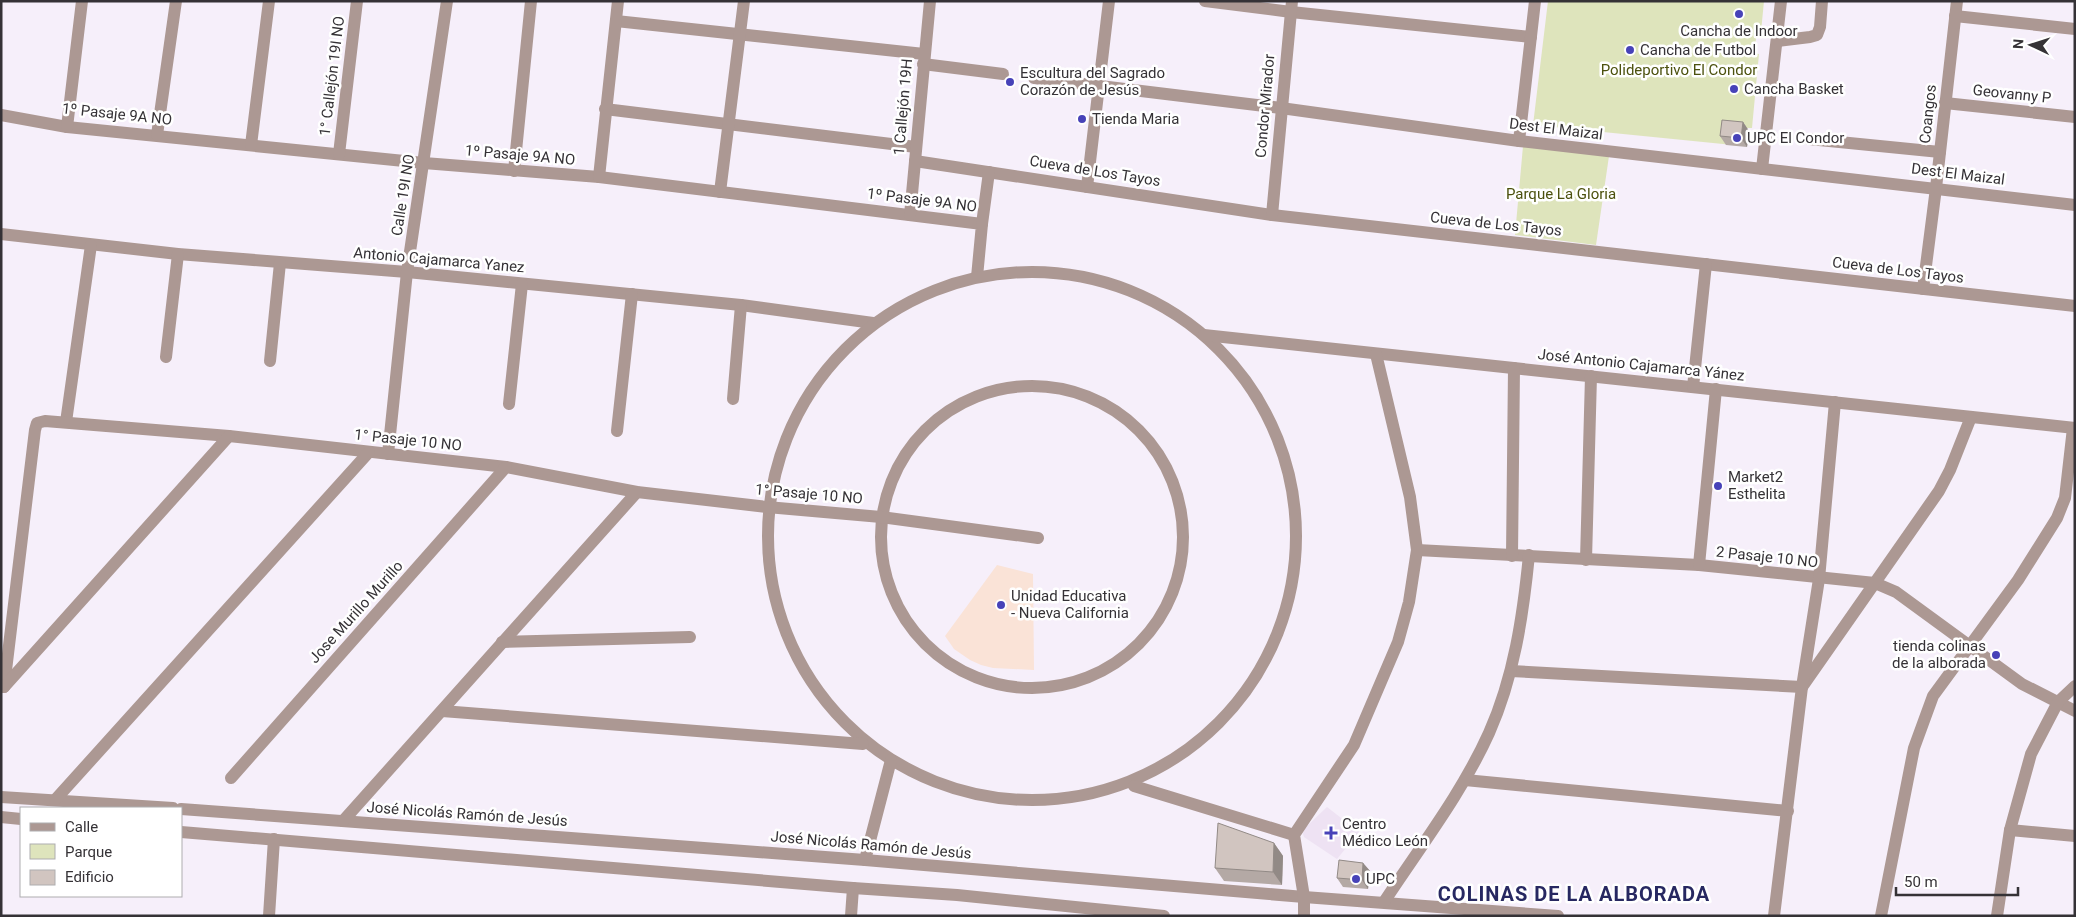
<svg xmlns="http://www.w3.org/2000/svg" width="2076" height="917" viewBox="0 0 2076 917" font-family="Roboto,sans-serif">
	<rect width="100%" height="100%" fill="#f6effa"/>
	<path fill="#eee2f3" d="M1327 807 1359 832 1337 859 1304 837 1303 834 1304 829Z"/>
	<path fill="#fae3d7" d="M997 565 1033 574 1034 670 993 668 981 665 970 660 954 649 945 636Z"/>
	<g fill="#dee4bc">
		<path d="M1548 1H1764L1761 32H1757L1754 53 1759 54 1752 128H1745L1743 146 1533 125Z"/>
		<path d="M1523 146 1609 156 1596 245 1515 235Z"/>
	</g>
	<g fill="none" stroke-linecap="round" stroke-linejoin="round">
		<g stroke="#ac9893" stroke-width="12">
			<path d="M1205 1 1291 12 1531 37"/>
			<path d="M1955 16 2075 29"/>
			<path d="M616 21 924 54"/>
			<path d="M1777 41 1810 37 1817 35 1820 27 1822 1"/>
			<path d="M923 64 1003 74"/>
			<path d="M1034 78 1281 108 1519 141 2075 205"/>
			<path d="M1945 103 2075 117"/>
			<path d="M605 109 916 147"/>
			<path d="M1 115 67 127 424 163 599 177 982 224 977 277"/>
			<path d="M67 127 82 1"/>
			<path d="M157 135 176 1"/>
			<path d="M1809 139 1940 152"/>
			<path d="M1519 141 1535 1"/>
			<path d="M251 145 269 1"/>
			<path d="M339 154 357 1"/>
			<path d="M915 161 1272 215 2075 306"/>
			<path d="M1762 169 1781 1"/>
			<path d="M514 171 531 1"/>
			<path d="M599 177 618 1"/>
			<path d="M1087 187 1109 1"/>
			<path d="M720 192 744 1"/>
			<path d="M910 215 930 1"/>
			<path d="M1272 215 1292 1"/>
			<path d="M982 224 989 172"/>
			<path d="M1 234 178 254 407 272 741 305 873 323"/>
			<circle cx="1032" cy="536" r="264"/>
			<path d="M1923 289 1936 188 1957 1"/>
			<path d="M1204 335 2075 428"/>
			<path d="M166 357 178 254"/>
			<path d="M270 361 280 263"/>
			<circle cx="1032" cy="537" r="151"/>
			<path d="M1693 387 1706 264"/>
			<path d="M733 399 741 305"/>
			<path d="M509 404 522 284"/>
			<path d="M66 422 91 245"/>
			<path d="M617 431 632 294"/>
			<path d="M388 454 407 272 447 1"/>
			<path d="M1417 550 1699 565 1875 583 1896 592 2022 684 2075 711"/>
			<path d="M1512 556 1514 368"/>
			<path d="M1586 560 1591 376"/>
			<path d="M1699 565 1716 389"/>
			<path d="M502 642 690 637"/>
			<path d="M1511 671 1802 687 1939 491 1950 470 1971 417"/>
			<path d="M4 687 35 430 37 423 45 421 229 436 506 467 637 492 767 507 881 517 1038 538"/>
			<path d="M4 687 229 436"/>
			<path d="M442 711 863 744"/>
			<path d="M231 778 506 467"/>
			<path d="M1465 780 1788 811"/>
			<path d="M1134 786 1294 835"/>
			<path d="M1 797 173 808"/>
			<path d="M55 800 369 452"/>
			<path d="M181 809 865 860 1304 897 1558 916"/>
			<path d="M1 817 21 819"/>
			<path d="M343 821 637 492"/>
			<path d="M2010 830 2075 836"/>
			<path d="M181 832 853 888 957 895 1164 916"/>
			<path d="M865 860 891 760"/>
			<path d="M1384 902C1420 847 1462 793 1489 733 1514 677 1523 616 1529 555"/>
			<path d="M269 916 274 839"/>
			<path d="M851 916 853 888"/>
			<path d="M1304 916V897L1294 835 1354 745 1398 642 1409 602 1417 550 1410 497 1376 354"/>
			<path d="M1774 916 1802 687 1819 579 1835 402"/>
			<path d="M1881 916 1914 748 1933 696 2018 580 2057 518 2065 498 2073 428"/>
			<path d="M1997 916 2010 830 2031 754 2058 702 2075 686"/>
		</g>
	</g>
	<g fill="#b4a9a5">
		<path d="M1743 122 1749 131 1747 147 1726 145 1720 136Z"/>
		<path d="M1274 843 1283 856 1282 885 1224 881 1215 868Z"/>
		<path d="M1363 863 1370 871 1368 889 1343 887 1337 878Z"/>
	</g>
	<g fill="#928a86">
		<path d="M1743 122 1749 131 1747 147 1741 138Z"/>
		<path d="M1274 843 1283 856 1282 885 1273 872Z"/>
		<path d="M1363 863 1370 871 1368 889 1362 880Z"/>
	</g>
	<g fill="#d1c5c0" stroke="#928a86">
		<path d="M1722 120 1743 122 1741 138 1720 136Z"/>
		<path d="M1218 823 1274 843 1273 872 1215 868Z"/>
		<path d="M1339 860 1363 863 1362 880 1337 878Z"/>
	</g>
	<g fill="#4742b8" stroke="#fff" stroke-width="2">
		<circle cx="1739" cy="14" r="5"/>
		<circle cx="1630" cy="50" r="5"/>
		<circle cx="1010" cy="82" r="5"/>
		<circle cx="1734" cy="89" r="5"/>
		<circle cx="1082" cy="119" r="5"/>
		<circle cx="1737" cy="138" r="5"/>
		<circle cx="1718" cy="486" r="5"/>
		<circle cx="1001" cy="605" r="5"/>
		<circle cx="1996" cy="655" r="5"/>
		<path d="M1328.5 825.5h5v5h5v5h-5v5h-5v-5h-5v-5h5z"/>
		<circle cx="1356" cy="879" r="5"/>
	</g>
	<g text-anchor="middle" stroke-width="5" stroke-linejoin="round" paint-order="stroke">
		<g font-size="15" fill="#353236" stroke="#fff" text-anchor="start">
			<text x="1739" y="36" text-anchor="middle">Cancha de Indoor</text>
			<text x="1640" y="55">Cancha de Futbol</text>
			<text x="1020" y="78">Escultura del Sagrado<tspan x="1020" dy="17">Corazón de Jesús</tspan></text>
			<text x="1744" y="94">Cancha Basket</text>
			<text x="1092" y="124">Tienda Maria</text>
			<text x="1747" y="143">UPC El Condor</text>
			<text x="1728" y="482">Market2<tspan x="1728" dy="17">Esthelita</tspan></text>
			<text x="1011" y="601">Unidad Educativa<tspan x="1011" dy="17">- Nueva California</tspan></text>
			<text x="1986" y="651" text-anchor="end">tienda colinas<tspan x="1986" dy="17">de la alborada</tspan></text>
			<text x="1342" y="829">Centro<tspan x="1342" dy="17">Médico León</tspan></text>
			<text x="1366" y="884">UPC</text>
		</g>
		<g font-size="15" fill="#4c510e" stroke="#fff">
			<text x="1679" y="75">Polideportivo El Condor</text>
			<text x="1561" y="199">Parque La Gloria</text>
		</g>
		<g font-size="15" fill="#353236" stroke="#fff">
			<text transform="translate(332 76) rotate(-83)" y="5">1° Callejón 19I NO</text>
			<text transform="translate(2012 94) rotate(6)" y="5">Geovanny P</text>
			<text transform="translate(1265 106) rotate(-85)" y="5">Condor Mirador</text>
			<text transform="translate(903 107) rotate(-85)" y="5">1 Callejón 19H</text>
			<text transform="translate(117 114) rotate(6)" y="5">1º Pasaje 9A NO</text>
			<text transform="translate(1928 114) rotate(-84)" y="5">Coangos</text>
			<text transform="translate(1556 129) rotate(7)" y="5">Dest El Maizal</text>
			<text transform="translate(520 155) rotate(5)" y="5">1º Pasaje 9A NO</text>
			<text transform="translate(1095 171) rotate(9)" y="5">Cueva de Los Tayos</text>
			<text transform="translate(1958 174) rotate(7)" y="5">Dest El Maizal</text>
			<text transform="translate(403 195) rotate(-81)" y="5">Calle 19I NO</text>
			<text transform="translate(922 200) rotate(7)" y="5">1º Pasaje 9A NO</text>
			<text transform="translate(1496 224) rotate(6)" y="5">Cueva de Los Tayos</text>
			<text transform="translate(439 260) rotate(5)" y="5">Antonio Cajamarca Yanez</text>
			<text transform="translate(1898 270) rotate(7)" y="5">Cueva de Los Tayos</text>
			<text transform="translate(1641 365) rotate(6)" y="5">José Antonio Cajamarca Yánez</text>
			<text transform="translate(408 440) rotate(6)" y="5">1° Pasaje 10 NO</text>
			<text transform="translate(809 494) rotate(5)" y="5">1° Pasaje 10 NO</text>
			<text transform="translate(1767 557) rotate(6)" y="5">2 Pasaje 10 NO</text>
			<text transform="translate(356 612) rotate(-48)" y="5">Jose Murillo Murillo</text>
			<text transform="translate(467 814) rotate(4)" y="5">José Nicolás Ramón de Jesús</text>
			<text transform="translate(871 845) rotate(5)" y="5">José Nicolás Ramón de Jesús</text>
		</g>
		<g font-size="20" font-weight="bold" letter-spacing="1" fill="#272861" stroke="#fff">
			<text x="1574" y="901">COLINAS DE LA ALBORADA</text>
		</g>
	</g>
	<rect width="2076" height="917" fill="none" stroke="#353236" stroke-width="5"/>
	<rect x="20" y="807" width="162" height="90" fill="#ffffff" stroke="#aeadaf"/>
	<rect x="30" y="823" width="25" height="8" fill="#ac9893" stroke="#aeadaf"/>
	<text x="65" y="832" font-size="15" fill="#353236">Calle</text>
	<rect x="30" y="844" width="25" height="15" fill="#dee4bc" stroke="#aeadaf"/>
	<text x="65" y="857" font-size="15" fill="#353236">Parque</text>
	<rect x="30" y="870" width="25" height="15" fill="#d1c5c0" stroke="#aeadaf"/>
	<text x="65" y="882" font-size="15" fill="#353236">Edificio</text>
	<g transform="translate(2031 45) rotate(274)" stroke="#ffffff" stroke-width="4" paint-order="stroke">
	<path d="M0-4L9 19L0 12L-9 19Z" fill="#353236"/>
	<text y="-8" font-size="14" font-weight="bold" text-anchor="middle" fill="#353236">N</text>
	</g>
	<path d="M1896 887v8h122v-8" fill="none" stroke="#353236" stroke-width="2.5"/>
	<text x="1904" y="887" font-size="15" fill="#353236" stroke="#ffffff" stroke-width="4" paint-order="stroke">50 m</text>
</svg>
